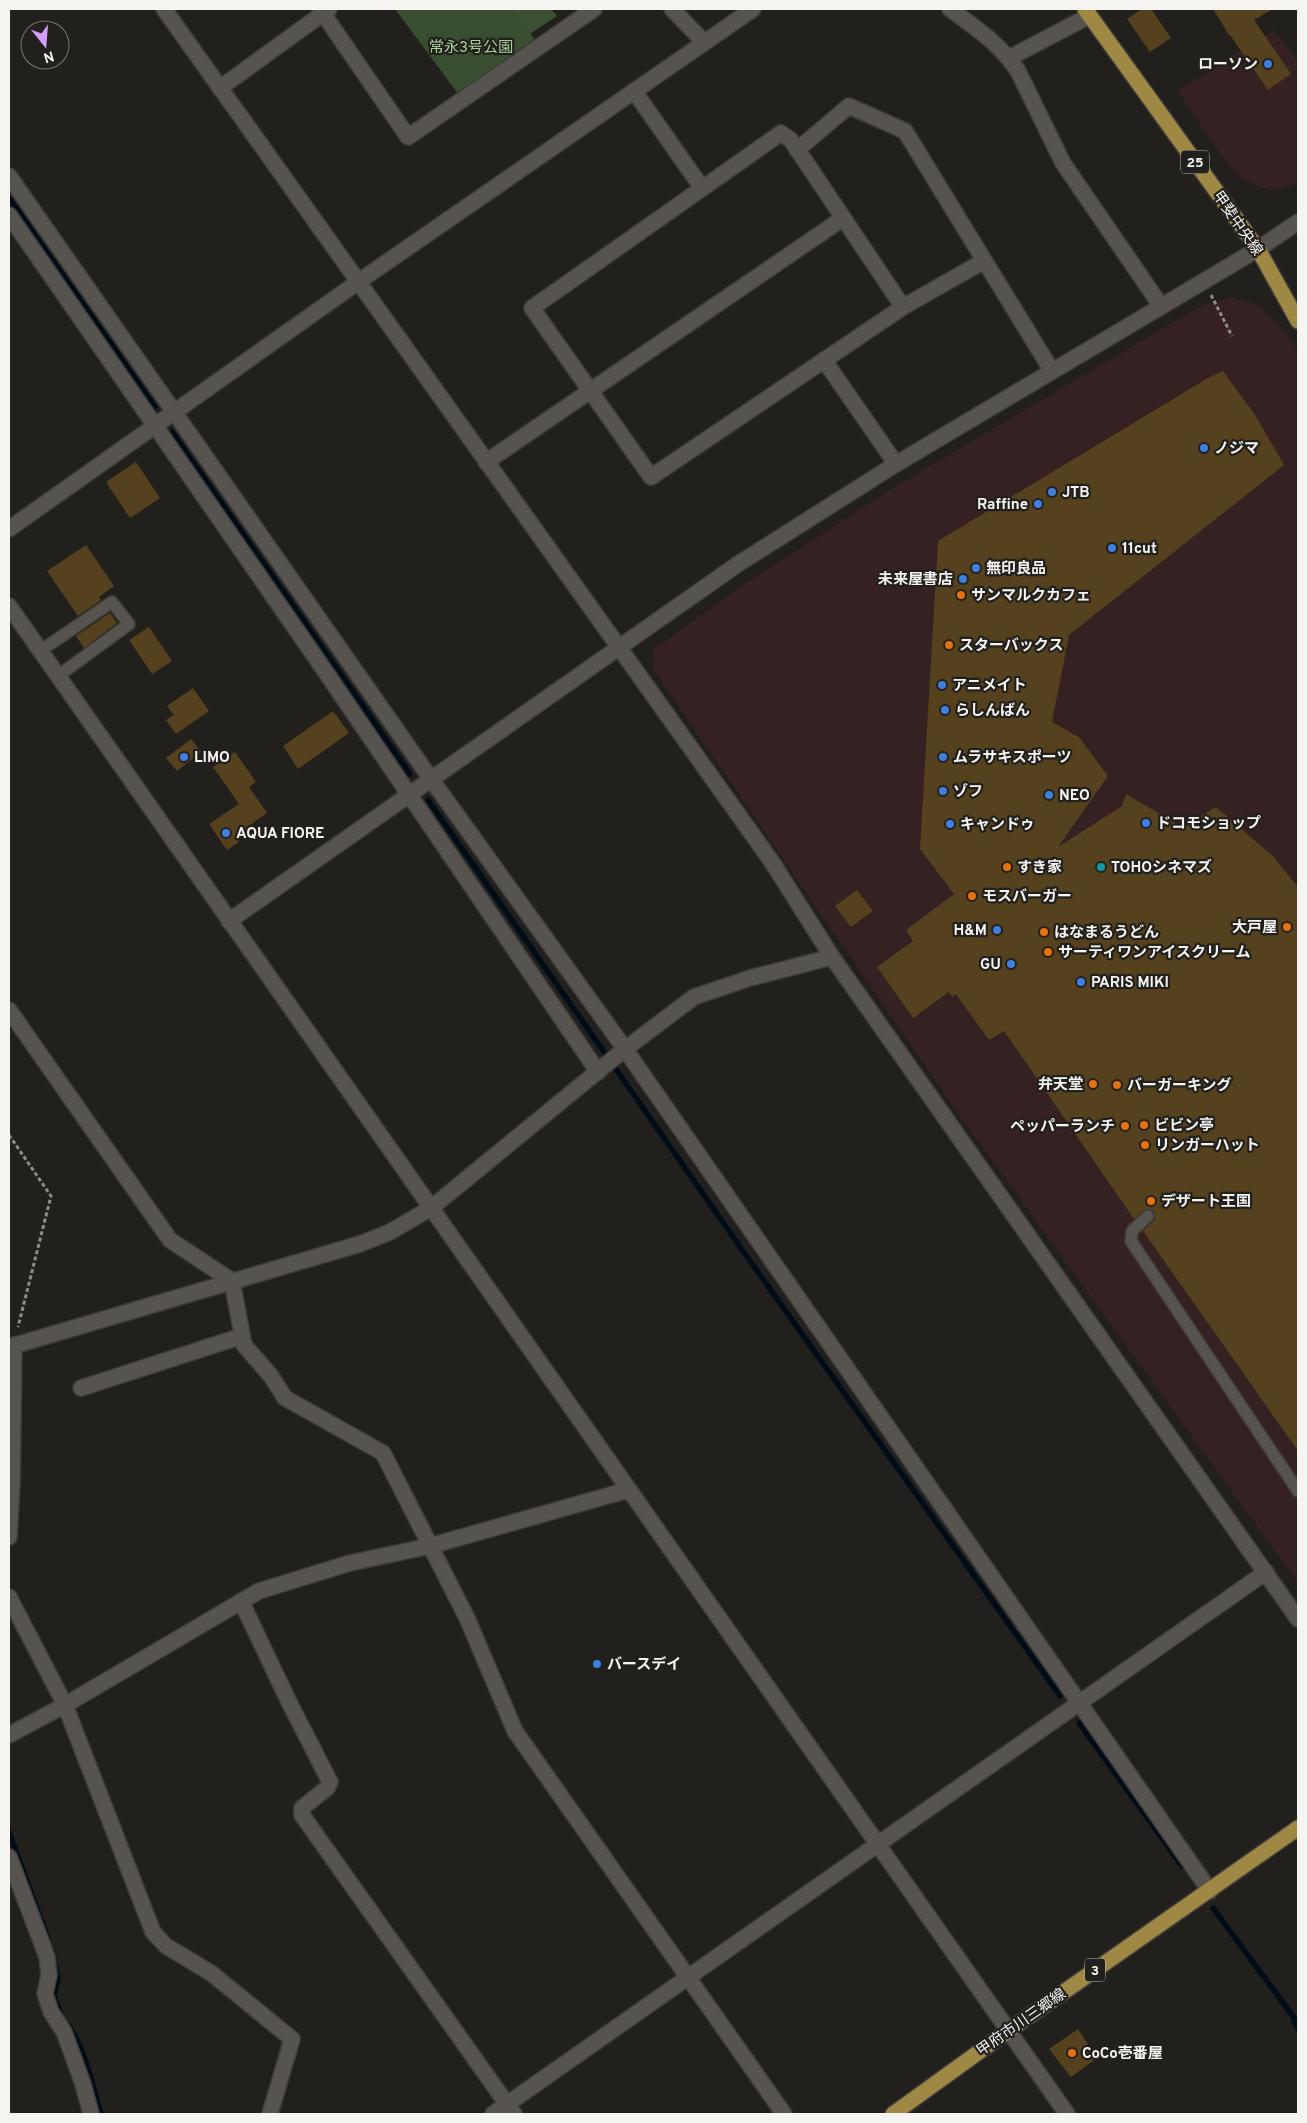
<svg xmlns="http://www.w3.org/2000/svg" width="1307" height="2123" viewBox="0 0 1307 2123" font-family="Overpass,'Noto Sans JP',sans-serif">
	<rect width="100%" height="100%" fill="#22201c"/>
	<g fill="#352121">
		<path d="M1274 30 1298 62V184L1281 189 1270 190 1255 185 1241 177 1225 160 1177 91Z"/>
		<path d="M1231 297 1257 304 1287 333 1298 352V1583L948 1099 653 669 654 649 743 585 898 485 1199 307Z"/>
	</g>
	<path fill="#394e31" d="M395 9H511L540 46 462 99Z"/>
	<path fill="#3a5031" d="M511 9H551L557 16 530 34Z"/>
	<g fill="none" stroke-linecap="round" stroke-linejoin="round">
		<g stroke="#000d18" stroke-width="5.5">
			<path d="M9 198 155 407"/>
			<path d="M172 432 410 774"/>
			<path d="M428 800 743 1251 1060 1696"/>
			<path d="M1079 1723 1182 1866"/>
			<path d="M9 1832 48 1939"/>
			<path d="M1213 1908 1295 2019 1294 2022 1298 2028"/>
			<path d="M52 1950 58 1979 54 1995 62 2018"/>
			<path d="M68 2025C85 2048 93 2087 101 2114"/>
		</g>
	</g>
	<g fill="#55411e">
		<path d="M1142 9H1151L1171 38 1150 52 1127 19Z"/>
		<path d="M1213 9H1273L1254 20 1291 74 1268 90 1230 35H1229Z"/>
		<path d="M1223 371 1255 415 1284 465 1069 635 1052 722 1079 737 1108 776 1058 847 1122 806 1126 794 1182 827 1216 807 1273 856 1298 887V1451L1143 1231 1155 1219 1154 1211 1146 1209 1134 1219 1004 1031 989 1040 956 994 952 997 949 992 913 1018 877 967 913 941 906 930 954 894 920 849 938 541 1208 378Z"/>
		<path d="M136 462 160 498 130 518 106 482Z"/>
		<path d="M86 545 114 586 99 597 101 600 78 616 47 571Z"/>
		<path d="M110 613 117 623 84 648 76 636Z"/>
		<path d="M149 627 172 661 152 674 129 640Z"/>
		<path d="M193 688 209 711 176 734 166 720 174 715 167 706Z"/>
		<path d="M333 711 349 733 298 769 283 746Z"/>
		<path d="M191 739 201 752 177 771 166 758Z"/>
		<path d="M235 752 256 782 249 787 267 813 235 836 239 842 227 850 209 824 239 804 213 767Z"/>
		<path d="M857 890 873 911 851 927 835 906Z"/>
		<path d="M1078 2029 1097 2058 1071 2077 1049 2049Z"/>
	</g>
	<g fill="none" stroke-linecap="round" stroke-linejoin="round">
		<g stroke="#3f3d3a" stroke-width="14">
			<g id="lane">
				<path d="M40 651 112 602 129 624 58 676"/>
				<path d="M1148 1216 1132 1231 1131 1241 1298 1491"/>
			</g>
		</g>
		<g stroke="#3f3d3a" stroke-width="18">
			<g id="street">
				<path d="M164 9 772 862 832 957 1298 1619"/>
				<path d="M320 9 408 137 594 9"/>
				<path d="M672 9 704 42"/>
				<path d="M950 9C976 28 1000 44 1018 71L1063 163 1161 306"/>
				<path d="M1009 58 1089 16"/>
				<path d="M220 88 329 9"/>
				<path d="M634 91 702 188"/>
				<path d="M797 150 849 106 905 131 1052 371"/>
				<path d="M9 176 431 779 625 1049 1210 1891"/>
				<path d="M9 215 327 674 598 1072"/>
				<path d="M903 307 791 140 781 133 532 308 651 477 903 307 984 261"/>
				<path d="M824 360 896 464"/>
				<path d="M486 462 842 219"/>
				<path d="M9 529 358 282 753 9"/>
				<path d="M9 1010 170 1240 232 1281 244 1345 271 1376 285 1398 383 1453 467 1618 515 1731 784 2114"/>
				<path d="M81 1388 242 1336"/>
				<path d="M9 1537 12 1484 14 1345"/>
				<path d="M9 1597 65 1705 153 1932 166 1946 211 1973 292 2039 270 2114"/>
				<path d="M241 1601 289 1702 330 1782 327 1788 302 1808V1815L514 2114"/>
				<path d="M9 1735 65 1705 259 1591 350 1563 430 1546 628 1490"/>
				<path d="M9 1857 47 1957 49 1975 45 1994 51 2012 64 2032 83 2084 91 2114"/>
			</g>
		</g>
		<g stroke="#3f3d3a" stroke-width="18">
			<g id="secondary">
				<path d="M9 606 1067 2114"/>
				<path d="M229 921 738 564 896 464 1258 249 1298 222"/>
				<path d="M9 1347 360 1244 390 1232 431 1208 625 1049 694 997 750 978 832 957"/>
				<path d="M493 2114 1266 1572"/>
			</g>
		</g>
		<g stroke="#3f3d3a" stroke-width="18">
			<g id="primary">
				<path d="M1085 9 1258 249 1298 321"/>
				<path d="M893 2114 1008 2031 1298 1828"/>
			</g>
		</g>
		<g stroke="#8e8c89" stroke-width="3" stroke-dasharray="4 2.5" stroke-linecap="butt">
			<path d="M1211 295 1232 336"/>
			<path d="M9 1135 51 1196 18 1327"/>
		</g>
		<use href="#lane" stroke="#57544f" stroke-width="11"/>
		<use href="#street" stroke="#57544f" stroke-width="15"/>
		<use href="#secondary" stroke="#57544f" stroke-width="15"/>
		<use href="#primary" stroke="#9e8844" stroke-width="15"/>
	</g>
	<g fill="#3f7fe0" stroke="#22201c" stroke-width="2">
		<circle cx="1268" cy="64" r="5"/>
		<circle cx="1204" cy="448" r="5"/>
		<circle cx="1052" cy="492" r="5"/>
		<circle cx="1038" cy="504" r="5"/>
		<circle cx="1112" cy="548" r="5"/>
		<circle cx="976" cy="568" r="5"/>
		<circle cx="963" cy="579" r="5"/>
		<circle cx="942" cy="685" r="5"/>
		<circle cx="945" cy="710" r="5"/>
		<circle cx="184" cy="757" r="5"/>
		<circle cx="943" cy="757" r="5"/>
		<circle cx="943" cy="791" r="5"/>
		<circle cx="1049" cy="795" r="5"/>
		<circle cx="1146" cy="823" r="5"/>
		<circle cx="950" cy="824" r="5"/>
		<circle cx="226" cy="833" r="5"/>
		<circle cx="997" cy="930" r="5"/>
		<circle cx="1011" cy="964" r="5"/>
		<circle cx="1081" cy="982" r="5"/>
		<circle cx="597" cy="1664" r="5"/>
	</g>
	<g fill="#e8710a" stroke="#22201c" stroke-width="2">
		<circle cx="961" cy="595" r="5"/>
		<circle cx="949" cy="645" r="5"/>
		<circle cx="1007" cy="867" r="5"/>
		<circle cx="972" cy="896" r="5"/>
		<circle cx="1287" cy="927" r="5"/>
		<circle cx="1044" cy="932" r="5"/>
		<circle cx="1048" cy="952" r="5"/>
		<circle cx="1093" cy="1084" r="5"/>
		<circle cx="1117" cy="1085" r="5"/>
		<circle cx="1144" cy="1125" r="5"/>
		<circle cx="1125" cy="1126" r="5"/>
		<circle cx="1145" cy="1145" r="5"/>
		<circle cx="1151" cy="1201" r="5"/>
		<circle cx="1072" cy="2053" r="5"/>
	</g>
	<circle fill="#0f9aa8" stroke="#22201c" stroke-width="2" cx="1101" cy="867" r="5"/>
	<g text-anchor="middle" stroke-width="4.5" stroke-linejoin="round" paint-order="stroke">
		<g fill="#22201c" stroke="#b6b4b1" stroke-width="1">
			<rect x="1181" y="150.5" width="28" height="23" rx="4"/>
			<rect x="1085" y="1958.5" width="20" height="23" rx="4"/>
		</g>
		<g font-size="14" font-weight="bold" fill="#f6f4f1">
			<text x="1195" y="167">25</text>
			<text x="1095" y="1975">3</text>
		</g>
		<g font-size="15" fill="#a8d199" stroke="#22201c">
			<text x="471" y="52">常永3号公園</text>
		</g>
		<g font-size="15" font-weight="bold" fill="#f6f4f1" stroke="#22201c" text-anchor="start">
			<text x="1258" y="69" text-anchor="end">ローソン</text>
			<text x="1214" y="453">ノジマ</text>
			<text x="1062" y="497">JTB</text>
			<text x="1028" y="509" text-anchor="end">Raffine</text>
			<text x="1122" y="553">11cut</text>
			<text x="986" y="573">無印良品</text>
			<text x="953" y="584" text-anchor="end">未来屋書店</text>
			<text x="971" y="600">サンマルクカフェ</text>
			<text x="959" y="650">スターバックス</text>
			<text x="952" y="690">アニメイト</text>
			<text x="955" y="715">らしんばん</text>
			<text x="194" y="762">LIMO</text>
			<text x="953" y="762">ムラサキスポーツ</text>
			<text x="953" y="796">ゾフ</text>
			<text x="1059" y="800">NEO</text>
			<text x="1156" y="828">ドコモショップ</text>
			<text x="960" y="829">キャンドゥ</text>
			<text x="236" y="838">AQUA FIORE</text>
			<text x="1017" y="872">すき家</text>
			<text x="1111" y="872">TOHOシネマズ</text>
			<text x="982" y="901">モスバーガー</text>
			<text x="1277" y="932" text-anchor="end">大戸屋</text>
			<text x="987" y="935" text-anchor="end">H&amp;M</text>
			<text x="1054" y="937">はなまるうどん</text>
			<text x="1058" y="957">サーティワンアイスクリーム</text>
			<text x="1001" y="969" text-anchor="end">GU</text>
			<text x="1091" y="987">PARIS MIKI</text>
			<text x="1083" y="1089" text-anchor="end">弁天堂</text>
			<text x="1127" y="1090">バーガーキング</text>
			<text x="1154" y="1130">ビビン亭</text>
			<text x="1115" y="1131" text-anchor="end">ペッパーランチ</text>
			<text x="1155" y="1150">リンガーハット</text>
			<text x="1161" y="1206">デザート王国</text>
			<text x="607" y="1669">バースデイ</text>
			<text x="1082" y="2058">CoCo壱番屋</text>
		</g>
		<g font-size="15" fill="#f6f4f1" stroke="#22201c">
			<text transform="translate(1238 223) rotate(55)" y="5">甲斐中央線</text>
			<text transform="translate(1021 2022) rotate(-35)" y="5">甲府市川三郷線</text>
		</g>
	</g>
	<rect width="1307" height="2123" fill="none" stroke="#f6f4f1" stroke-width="20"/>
	<g transform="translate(45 45) rotate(163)"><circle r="24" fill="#22201c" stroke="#777571"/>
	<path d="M0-4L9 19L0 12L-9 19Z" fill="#d49cfb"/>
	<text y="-8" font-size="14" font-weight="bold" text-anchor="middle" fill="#f6f4f1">N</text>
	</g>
</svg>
